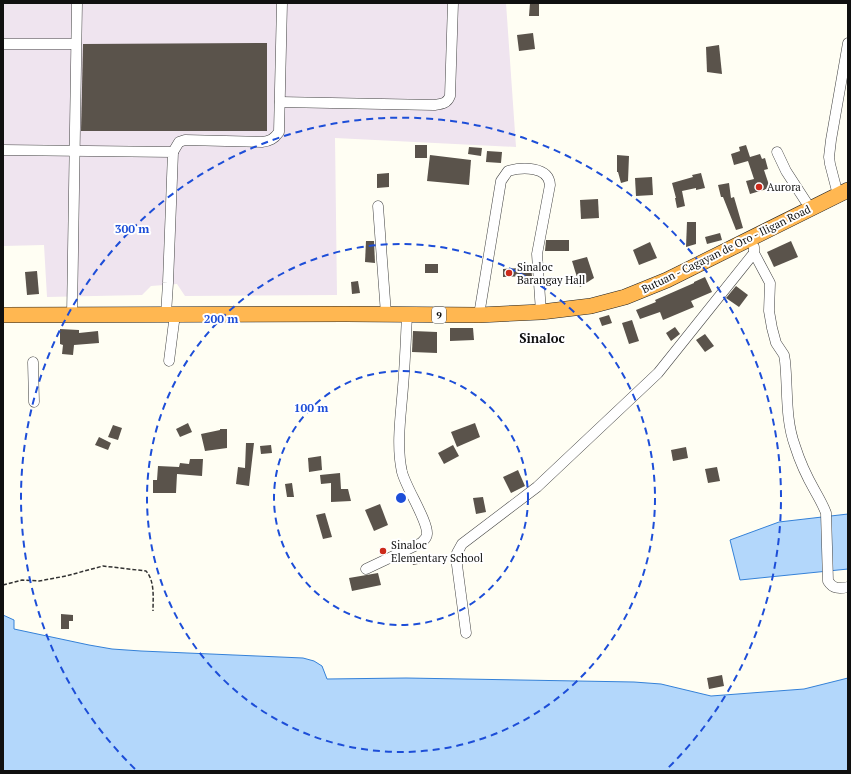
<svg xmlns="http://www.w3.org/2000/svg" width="851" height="774" viewBox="0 0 851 774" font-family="'PT Serif',serif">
	<rect width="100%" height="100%" fill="#fffef3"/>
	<path fill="#efe4ef" d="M3 3H506L516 147 335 138 337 295 185 296 177 284 151 286 142 295 47 297 44 245 3 246Z"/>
	<g fill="#b3d7fb" stroke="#3481d8">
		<path d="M848 514V569L740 580 730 540 779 522Z"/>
		<path d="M3 615 14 620V629L89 645 112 649 141 651 303 658 314 661 322 666 327 679 406 678 634 682 661 684 711 696 804 689 848 678V771H3Z"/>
	</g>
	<g fill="#5a534b">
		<path d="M530 3H539V16H529Z"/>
		<path d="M533 33 535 49 519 51 517 35Z"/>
		<path d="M267 43V131H81L83 44Z"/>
		<path d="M719 45 722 74 707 72 706 47Z"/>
		<rect x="415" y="145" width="12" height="13"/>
		<path d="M746 145 750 157 760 154 762 159 765 158 768 169 764 170 770 188 750 194 746 181 754 179 748 161 734 165 731 154 740 151 739 147Z"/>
		<path d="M469 147 482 148 481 156 468 154Z"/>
		<path d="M487 151 502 152 501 163 486 162Z"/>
		<path d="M430 155 471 160 469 185 427 181Z"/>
		<path d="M617 155 629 156 628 181 621 183 618 172H617Z"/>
		<path d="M389 173V187L377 188V174Z"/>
		<path d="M701 173 705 188 696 190V188L682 191 685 206 677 208 675 198H676L672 183 693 177 692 175Z"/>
		<path d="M652 177 653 195 636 196 635 178Z"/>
		<path d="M729 183 731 198 734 197 743 228 736 230 723 197H721L718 185Z"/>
		<path d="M598 199 599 218 581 219 580 200Z"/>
		<path d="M687 222H696V244L686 247Z"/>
		<path d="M720 233 722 240 707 244 705 237Z"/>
		<path d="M546 240H569V251H545Z"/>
		<path d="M366 241H374L375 263 365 262Z"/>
		<path d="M791 241 798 257 774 267 767 252Z"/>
		<path d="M650 242 657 258 639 265 633 250Z"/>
		<path d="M587 257 594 278 580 287 572 261Z"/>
		<rect x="425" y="264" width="13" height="9"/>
		<path d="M519 268H531L532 276 503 277V269Z"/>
		<path d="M37 271 39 294 27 295 25 272Z"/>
		<path d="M705 277 712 292 691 301 694 307 663 320 660 312 640 319 636 310 656 302 655 300 694 283V282Z"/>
		<path d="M358 281 360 293 352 294 351 282Z"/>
		<path d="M736 286 748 295 739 307 726 298Z"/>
		<path d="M609 315 612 323 602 326 599 318Z"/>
		<path d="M632 320 639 341 629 344 622 323Z"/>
		<path d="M675 327 680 334 671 341 666 333Z"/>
		<path d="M450 328H473L474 340 450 341Z"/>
		<path d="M60 329 79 330V333L98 331 99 343 74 345 73 355 62 354 63 345 60 344Z"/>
		<path d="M413 331 437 332V353L412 352Z"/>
		<path d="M705 334 714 346 705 352 696 340Z"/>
		<path d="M188 423 192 432 180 437 176 429Z"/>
		<path d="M475 423 480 437 457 447 451 432Z"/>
		<path d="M113 425 122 428 118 440 108 437Z"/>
		<path d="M220 429H227V448L205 451 201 434 220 430Z"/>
		<path d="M99 437 111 443 108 450 95 445Z"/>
		<path d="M246 443H254L249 486 236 484 238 467 245 468Z"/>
		<path d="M271 445 272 453 261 454 260 446Z"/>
		<path d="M453 445 459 456 444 464 438 453Z"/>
		<path d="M686 447 688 458 673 461 671 450Z"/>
		<path d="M321 456 322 470 309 472 308 458Z"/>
		<path d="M190 459H203L202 476 177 474 176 493H153V480H157L158 466 179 467 180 463 189 464Z"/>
		<path d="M717 467 720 481 708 483 705 469Z"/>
		<path d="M518 470 525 486 511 493 503 477Z"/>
		<path d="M340 473 341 489H348L351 501 331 502V483L321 484 320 475Z"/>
		<path d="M292 483 294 497H287L285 484Z"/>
		<path d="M483 497 486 512 476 514 473 498Z"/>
		<path d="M380 504 388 525 374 531 365 510Z"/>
		<path d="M325 513 332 537 323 539 316 515Z"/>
		<path d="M431 554 433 561 413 565 411 558Z"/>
		<path d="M378 573 381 585 352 591 349 578Z"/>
		<path d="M61 614 73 615V621H69V629H61Z"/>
		<path d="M722 675 724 686 709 689 707 678Z"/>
	</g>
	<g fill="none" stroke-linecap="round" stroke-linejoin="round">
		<g stroke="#434343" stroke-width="11">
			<g id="minor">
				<path d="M3 44H76"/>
				<path d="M280 102 434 105C441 104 447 104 450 96L453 3"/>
				<path d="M3 150 173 152 168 283 166 314"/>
				<path d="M173 152 179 142 185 140 262 142C270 141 274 139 279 132L282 3"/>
				<path d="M777 152 786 171 810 208"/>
				<path d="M838 195 830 164 829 157 831 140 848 43"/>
				<path d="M378 206 386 314"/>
				<path d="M754 247V253L770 283 769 311 772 328 776 343 784 355 785 361C788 389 785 419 795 446 800 462 807 477 815 491 819 498 823 505 826 513L828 581C833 589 839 589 848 587"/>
				<path d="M72 315 77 3"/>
				<path d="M479 315 501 181 508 171C522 167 549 166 550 185L537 254 541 312"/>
				<path d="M169 361 175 314"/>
				<path d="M33 362 34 402"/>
				<path d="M366 569 421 543C424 540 427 538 427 534 428 521 406 488 402 472 396 445 401 414 403 387 405 363 406 338 407 314"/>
				<path d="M466 633 457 565V553L462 544 537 487 658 373 754 253"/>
			</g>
		</g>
		<g stroke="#212121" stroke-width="16">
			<path id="highway" d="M3 315 346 314 479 315 541 312 591 306 625 297 667 280 848 190"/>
		</g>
		<path stroke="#323232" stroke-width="1.5" stroke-dasharray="4 2" stroke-linecap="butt" d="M3 585 22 580 39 581 66 576 103 566 146 571C155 581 153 598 153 611"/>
		<use href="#minor" stroke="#fff" stroke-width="10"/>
		<use href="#highway" stroke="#ffb751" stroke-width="15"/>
	</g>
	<g fill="none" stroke="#1d4ed8" stroke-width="2" stroke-dasharray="7 5">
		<circle cx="401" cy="498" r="127"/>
		<circle cx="401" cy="498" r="254"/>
		<path d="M135 769A380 380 0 1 1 667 769"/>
	</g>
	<g fill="#cc2a1b" stroke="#fff" stroke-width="1.5">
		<circle cx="759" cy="187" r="4"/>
		<circle cx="509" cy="273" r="4"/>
		<circle cx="383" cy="551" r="4"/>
	</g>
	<g text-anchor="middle" stroke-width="4" stroke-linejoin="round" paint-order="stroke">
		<rect fill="#fff" stroke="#585858" stroke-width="1" x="432" y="307" width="14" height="16" rx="3"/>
		<g font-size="10" font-weight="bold" fill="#101010">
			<text x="439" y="319">9</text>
		</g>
		<g font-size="11" fill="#101010" stroke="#fff" text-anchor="start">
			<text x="767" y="191">Aurora</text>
			<text x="517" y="271">Sinaloc<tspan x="517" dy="13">Barangay Hall</tspan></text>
			<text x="391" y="549">Sinaloc<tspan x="391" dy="13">Elementary School</tspan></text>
		</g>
		<g font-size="11" fill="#101010" stroke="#fff">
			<text transform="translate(726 249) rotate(-26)" y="4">Butuan - Cagayan de Oro - Iligan Road</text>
		</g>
		<g font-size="13" font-weight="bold" fill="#101010" stroke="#fff">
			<text x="542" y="343">Sinaloc</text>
		</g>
	</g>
	<circle cx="401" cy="498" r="6" fill="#1d4ed8" stroke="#fff" stroke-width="2"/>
	<g font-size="12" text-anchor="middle" font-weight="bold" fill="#1d4ed8" stroke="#fff" stroke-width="4" stroke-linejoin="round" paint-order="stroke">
		<text x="132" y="233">300 m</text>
		<text x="221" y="323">200 m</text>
		<text x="311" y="412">100 m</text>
	</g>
	<rect width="851" height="774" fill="none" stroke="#101010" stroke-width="8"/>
</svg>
